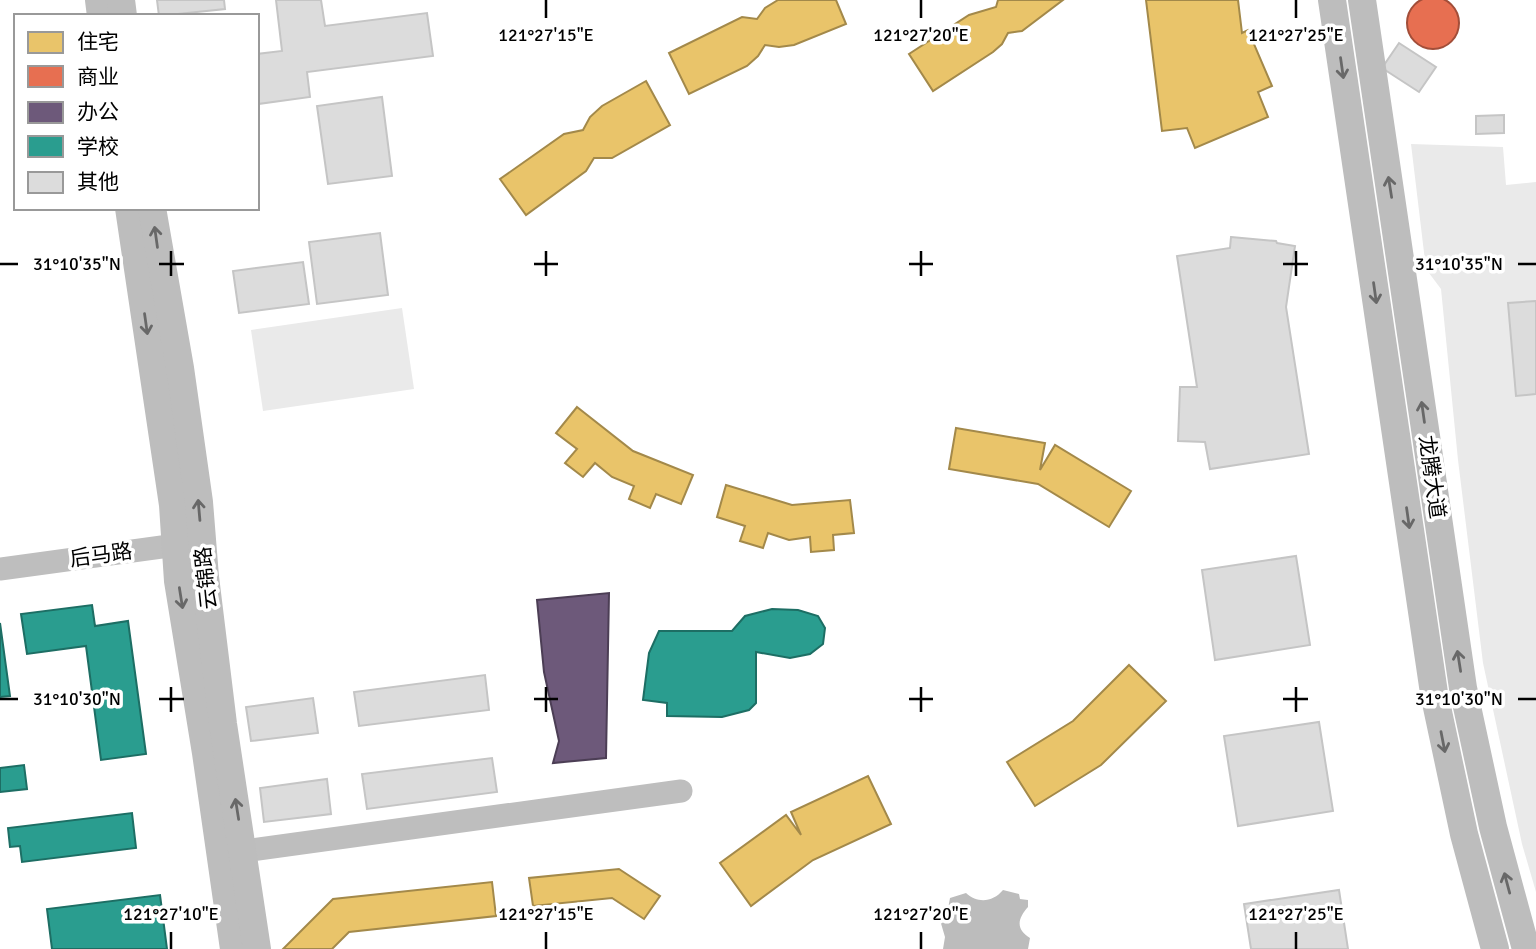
<svg xmlns="http://www.w3.org/2000/svg" width="1536" height="949" viewBox="0 0 1536 949" font-family="Signika,'Noto Sans SC',sans-serif">
	<rect width="100%" height="100%" fill="#fff"/>
	<g fill="#eaeaea">
		<path d="M1411 144 1503 147 1506 185 1536 182V892L1522 844 1483 663 1458 460 1441 289 1426 269Z"/>
		<path d="M402 308 414 389 263 411 251 330Z"/>
	</g>
	<path fill="#bcbcbc" d="M1003 890 1019 894 1020 899 1028 900V907C1018 918 1015 929 1030 938L1028 949H943L945 937 940 920 947 914 950 898 966 893C978 904 993 902 1003 890Z"/>
	<g fill="#e9c46a" stroke="#a3894a" stroke-width="2">
		<path d="M836 0 846 24 794 45 779 47 765 45 758 56 747 66 689 94 669 53 742 17 757 19 765 8 778 0Z"/>
		<path d="M998 0H1063L1022 31 1008 33 1002 44 993 52 933 91 909 54 969 15 996 7Z"/>
		<path d="M1146 0H1238L1242 33 1248 30 1272 86 1258 92 1268 117 1195 148 1187 128 1162 131Z"/>
		<path d="M646 81 670 125 612 158H594L586 171 526 215 500 179 564 134 583 130 590 117 602 106Z"/>
		<path d="M577 407 633 451 693 475 681 504 656 494 650 508 629 499 634 486 612 477 595 463 583 477 565 463 577 449 556 433Z"/>
		<path d="M956 428 1045 443 1040 470 1055 445 1131 491 1109 527 1038 484 949 469Z"/>
		<path d="M726 485 792 505 850 500 854 533 833 535 834 550 811 552 810 537 789 540 768 533 763 548 740 541 745 526 717 517Z"/>
		<path d="M1129 665 1166 701 1101 765 1035 806 1007 762 1073 721Z"/>
		<path d="M868 776 891 824 813 860 751 906 720 863 786 815 801 835 791 812Z"/>
		<path d="M619 869 660 896 644 919 612 898 533 906 529 878Z"/>
		<path d="M492 882 496 916 349 932 332 949H283L333 899Z"/>
	</g>
	<circle fill="#e76f51" stroke="#a24e39" stroke-width="2" cx="1433" cy="23" r="26"/>
	<path fill="#6d597a" stroke="#4c3e55" stroke-width="2" d="M609 593 606 758 553 763 559 741 544 672 537 600Z"/>
	<g fill="#2a9d8f" stroke="#1d6e64" stroke-width="2">
		<path d="M92 605 95 626 128 621 146 754 101 760 86 646 27 654 21 614Z"/>
		<path d="M772 609 798 610 818 616 825 628 823 644 810 654 790 658 756 652V703L749 710 722 717 667 716V703L643 700 649 653 659 631H732L745 616Z"/>
		<path d="M0 623 10 696 0 697Z"/>
		<path d="M24 765 27 789 0 792V768Z"/>
		<path d="M132 813 136 848 22 862 20 846 10 847 8 828Z"/>
		<path d="M160 895 167 949H52L47 909Z"/>
	</g>
	<g fill="#dcdcdc" stroke="#c5c5c5" stroke-width="2">
		<path d="M157 0H224L225 9 159 16Z"/>
		<path d="M276 0H321L325 26 427 13 433 56 307 72 310 97 258 104 257 54 282 51Z"/>
		<path d="M1399 43 1436 67 1419 92 1382 68Z"/>
		<path d="M382 97 392 176 328 184 317 106Z"/>
		<path d="M1504 115V133L1476 134V116Z"/>
		<path d="M380 233 388 295 317 304 309 242Z"/>
		<path d="M1231 237 1276 241 1277 243 1295 246 1286 307 1309 454 1210 469 1205 442 1178 441 1180 387H1197L1177 256 1230 248Z"/>
		<path d="M303 262 309 304 239 313 233 271Z"/>
		<path d="M1536 301V394L1516 396 1508 303Z"/>
		<path d="M1296 556 1310 645 1215 660 1202 570Z"/>
		<path d="M485 675 489 710 359 726 354 692Z"/>
		<path d="M313 698 318 733 251 741 246 707Z"/>
		<path d="M1319 722 1333 811 1238 826 1224 736Z"/>
		<path d="M492 758 497 792 367 809 362 774Z"/>
		<path d="M327 779 331 814 264 822 260 788Z"/>
		<path d="M1339 890 1348 949H1251L1244 904Z"/>
	</g>
	<g fill="none" stroke-linecap="round" stroke-linejoin="round">
		<g stroke="#bebebe" stroke-width="23">
			<path d="M0 569 191 543"/>
			<path d="M244 851 681 791"/>
		</g>
		<g stroke="#bdbdbd" stroke-width="28">
			<path d="M99 0 101 16"/>
			<path d="M121 0 123 16"/>
			<path d="M1332 0 1434 693 1464 834 1495 949"/>
			<path d="M1362 0 1463 688 1493 827 1526 949"/>
			<path d="M129 208 173 505 178 581 206 753 234 949"/>
			<path d="M152 208 180 368 199 502 205 577 223 724 257 949"/>
		</g>
	</g>
	<defs><path id="oneway-shaft" d="M-6 0H5M1.5-3L5.5 0L1.5 3" fill="none" stroke-width="1.6" stroke-linecap="round" stroke-linejoin="round" transform="scale(1.75)"/></defs>
	<g stroke="#686868">
		<use href="#oneway-shaft" transform="translate(1342 68) rotate(82)"/>
		<use href="#oneway-shaft" transform="translate(1390 187) rotate(-99)"/>
		<use href="#oneway-shaft" transform="translate(156 237) rotate(-98)"/>
		<use href="#oneway-shaft" transform="translate(1375 293) rotate(82)"/>
		<use href="#oneway-shaft" transform="translate(146 324) rotate(82)"/>
		<use href="#oneway-shaft" transform="translate(1423 412) rotate(-98)"/>
		<use href="#oneway-shaft" transform="translate(199 510) rotate(-95)"/>
		<use href="#oneway-shaft" transform="translate(1408 518) rotate(82)"/>
		<use href="#oneway-shaft" transform="translate(181 598) rotate(81)"/>
		<use href="#oneway-shaft" transform="translate(1459 661) rotate(-99)"/>
		<use href="#oneway-shaft" transform="translate(1443 742) rotate(79)"/>
		<use href="#oneway-shaft" transform="translate(237 809) rotate(-99)"/>
		<use href="#oneway-shaft" transform="translate(1507 883) rotate(-105)"/>
	</g>
	<path fill="none" stroke="#000" stroke-width="2.5" d="M546 0V18M921 0V18M1296 0V18M171 251V276M546 251V276M921 251V276M1296 251V276M0 264H18M159 264H184M534 264H558M909 264H933M1283 264H1308M1518 264H1536M171 687V712M546 687V712M921 687V712M1296 687V712M0 699H18M159 699H184M534 699H558M909 699H933M1283 699H1308M1518 699H1536M171 932V949M546 932V949M921 932V949M1296 932V949"/>
	<g text-anchor="middle" stroke-width="7" stroke-linejoin="round" paint-order="stroke">
		<g font-size="21" fill="#000" stroke="#fff">
			<text transform="translate(1432 477) rotate(82)" y="7">龙腾大道</text>
			<text transform="translate(101 555) rotate(-8)" y="7">后马路</text>
			<text transform="translate(206 578) rotate(-96)" y="7">云锦路</text>
		</g>
	</g>
	<g font-size="18" text-anchor="middle" fill="#000" stroke="#fff" stroke-width="7" stroke-linejoin="round" paint-order="stroke">
		<text x="546" y="41">121°27'15"E</text>
		<text x="921" y="41">121°27'20"E</text>
		<text x="1296" y="41">121°27'25"E</text>
		<text x="77" y="270">31°10'35"N</text>
		<text x="1459" y="270">31°10'35"N</text>
		<text x="77" y="705">31°10'30"N</text>
		<text x="1459" y="705">31°10'30"N</text>
		<text x="171" y="920">121°27'10"E</text>
		<text x="546" y="920">121°27'15"E</text>
		<text x="921" y="920">121°27'20"E</text>
		<text x="1296" y="920">121°27'25"E</text>
	</g>
	<rect x="14" y="14" width="245" height="196" fill="#ffffff" stroke="#999999" stroke-width="2"/>
	<rect x="28" y="32" width="35" height="21" fill="#e9c46a" stroke="#999999" stroke-width="2"/>
	<text x="77" y="49" font-size="21" fill="#000000">住宅</text>
	<rect x="28" y="66" width="35" height="21" fill="#e76f51" stroke="#999999" stroke-width="2"/>
	<text x="77" y="84" font-size="21" fill="#000000">商业</text>
	<rect x="28" y="102" width="35" height="21" fill="#6d597a" stroke="#999999" stroke-width="2"/>
	<text x="77" y="119" font-size="21" fill="#000000">办公</text>
	<rect x="28" y="136" width="35" height="21" fill="#2a9d8f" stroke="#999999" stroke-width="2"/>
	<text x="77" y="154" font-size="21" fill="#000000">学校</text>
	<rect x="28" y="172" width="35" height="21" fill="#dcdcdc" stroke="#999999" stroke-width="2"/>
	<text x="77" y="189" font-size="21" fill="#000000">其他</text>
</svg>
